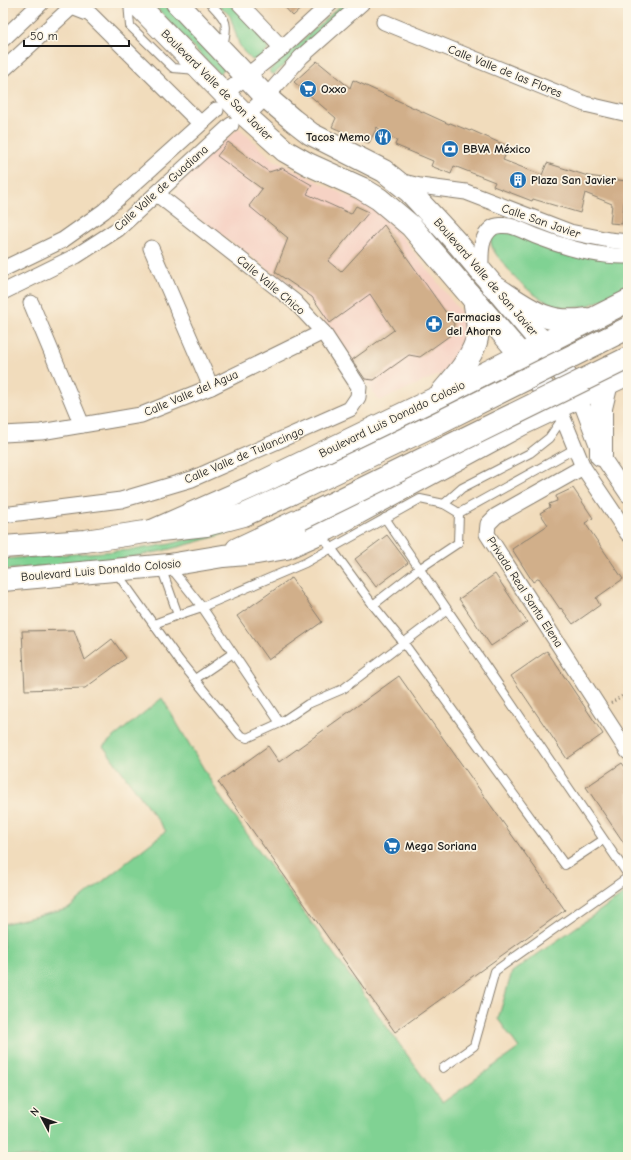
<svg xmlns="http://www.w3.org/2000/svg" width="631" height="1160" viewBox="0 0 631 1160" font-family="'Comic Neue',sans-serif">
	<rect width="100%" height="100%" fill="#fcf5e5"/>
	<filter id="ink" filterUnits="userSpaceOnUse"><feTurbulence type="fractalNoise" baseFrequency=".025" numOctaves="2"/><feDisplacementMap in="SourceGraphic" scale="8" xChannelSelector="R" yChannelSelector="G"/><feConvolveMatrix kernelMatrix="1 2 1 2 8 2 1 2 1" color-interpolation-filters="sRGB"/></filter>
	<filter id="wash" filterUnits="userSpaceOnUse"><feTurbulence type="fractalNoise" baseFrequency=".012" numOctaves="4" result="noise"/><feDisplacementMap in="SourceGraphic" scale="16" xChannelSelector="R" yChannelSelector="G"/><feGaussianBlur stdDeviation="0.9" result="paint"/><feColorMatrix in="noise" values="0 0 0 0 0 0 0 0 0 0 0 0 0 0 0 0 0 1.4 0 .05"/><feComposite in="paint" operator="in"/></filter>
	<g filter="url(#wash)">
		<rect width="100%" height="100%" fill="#f1dcbc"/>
		<path fill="#f6d2c4" d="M239 128 272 159 379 212 391 223 467 320 470 340 461 356 445 372 379 401 309 299 182 206 176 195 180 181Z"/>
		<g fill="#80d293" stroke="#4e7758">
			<path d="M152 3H163L225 68 219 74Z"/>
			<path d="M217 3H230L266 40 268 50 260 58 252 60 244 52 239 44 230 16Z"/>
			<path d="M343 3H353L273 75 269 71Z"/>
			<path d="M503 230 628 260V287C614 293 600 302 586 306 554 315 526 291 508 269 499 257 489 250 491 235Z"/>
			<path d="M240 526 241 529C204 540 168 551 131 557 89 564 46 566 3 570V559L132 550 170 544Z"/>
			<path d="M162 698 221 798 442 1103 519 1048 498 1019 512 972 628 891V1157H3V924L68 909 166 831 103 746Z"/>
		</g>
		<g id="blocks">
			<g fill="#d1af8a">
				<path d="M281 3H307L293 16Z"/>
				<path d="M317 61 350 88 353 80 449 124 450 123 470 131 471 130 509 147 503 160 542 175 547 163 588 176 626 181 622 224 610 223 612 204 585 193 580 213 533 199 532 201 493 186 495 182 454 166 451 174 431 166 433 161 395 145 397 140 386 135 377 127 369 143 332 127 336 118 294 82Z"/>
				<path d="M228 142 269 172 282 168 312 185 307 194 351 214 356 206 369 212 328 261 341 272 384 225 454 324 452 334 420 357 409 355 374 380 365 379 352 360 394 330 370 294 330 323 312 297 275 272 288 238 249 206 262 189 217 156Z"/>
				<path d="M573 488 593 518 585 523 623 579 596 598 600 605 573 624 561 608 560 609 539 578 533 582 512 549 548 525 540 513 550 507 549 504 557 501 556 496Z"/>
				<path d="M387 535 408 563 376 587 355 559Z"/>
				<path d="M495 574 527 622 491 646 459 599Z"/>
				<path d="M291 578 322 622 268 660 237 616Z"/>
				<path d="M74 630 85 660 112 639 126 658 85 688 25 690 22 631Z"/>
				<path d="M547 651 603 734 567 759 511 676Z"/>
				<path d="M399 676 565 910 395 1032 218 782 268 746 279 762Z"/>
				<path d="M622 763 628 771V849L586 787Z"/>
			</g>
		</g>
	</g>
	<g filter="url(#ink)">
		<use href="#blocks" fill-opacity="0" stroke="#867c6c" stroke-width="1"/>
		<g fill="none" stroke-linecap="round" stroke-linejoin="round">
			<g stroke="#867c6c" stroke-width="10">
				<g id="service">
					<path d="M128 3 130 26 173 68 197 70"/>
					<path d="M210 3C228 22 228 21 223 47"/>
					<path d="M444 504 462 488 530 453 549 438 563 418"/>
					<path d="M385 518 628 875"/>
					<path d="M321 534 373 605 403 642 565 865 603 840"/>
					<path d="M161 567 178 615 202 607 171 568"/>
					<path d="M116 572 179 660 240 735 247 738 280 723"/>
					<path d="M373 605 419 569 458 543 459 513"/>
					<path d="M447 610 343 689 308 704 280 723 202 607 305 563 420 499 444 504 459 513 576 448"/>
					<path d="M154 624 178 615"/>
					<path d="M195 679 233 653"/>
					<path d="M443 1068 474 1046 495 971 628 877"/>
				</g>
			</g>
			<g stroke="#867c6c" stroke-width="17">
				<g id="minor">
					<path d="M239 3 282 48"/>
					<path d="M72 7 90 14 200 123"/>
					<path d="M384 22 585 104 628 114"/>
					<path d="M3 39 41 3"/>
					<path d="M3 70 76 3"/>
					<path d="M224 94 282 48 331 3"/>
					<path d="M246 116 266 97 301 57 362 3"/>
					<path d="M399 181 420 186 466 192 570 232 609 240 628 242"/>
					<path d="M151 248 211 387"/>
					<path d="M3 269 63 240 104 211 216 110"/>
					<path d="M481 271C481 256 479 238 492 228 496 225 505 225 510 226 520 228 531 235 541 238 567 248 600 257 628 256"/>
					<path d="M3 292 76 256 118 229 231 125"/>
					<path d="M31 303 82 425"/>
					<path d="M579 397 601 455 628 495"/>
					<path d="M557 408 563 418 583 467 628 534"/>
					<path d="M3 434 41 432 141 415 211 387 323 332"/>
					<path d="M583 467 496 516 488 524 487 534 628 752"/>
					<path d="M3 515 121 500 192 479 350 409 358 397 359 387 323 332 295 302 157 194"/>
				</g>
			</g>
			<g stroke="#867c6c" stroke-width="24">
				<g id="secondary">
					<path d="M136 3 246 116 285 151 308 164 361 188 379 199 411 226 521 355 557 408"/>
					<path d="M177 3 266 97 293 120 311 134 384 171 410 192 458 244 533 333 545 343 579 397"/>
				</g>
			</g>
			<g stroke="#867c6c" stroke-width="24">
				<g id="primary">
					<path d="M492 285C525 306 545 326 586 319"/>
					<path d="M443 391C455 377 470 360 476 342 480 329 476 312 474 299"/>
					<path d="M601 455V408L607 383"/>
					<path d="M152 531 256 485 438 397 628 301"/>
					<path d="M3 547 85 541 152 531 206 525 244 515 290 494"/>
					<path d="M237 549 301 519"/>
					<path d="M3 580 169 565 223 556 257 553 286 548 328 529 522 424 628 374"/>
				</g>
			</g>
			<path stroke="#867c6c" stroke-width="2.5" stroke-dasharray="1 3" stroke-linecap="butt" d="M611 703 628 692"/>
			<use href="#service" stroke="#fff" stroke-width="8"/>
			<use href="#minor" stroke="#fff" stroke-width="15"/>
			<use href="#secondary" stroke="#fff" stroke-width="22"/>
			<use href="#primary" stroke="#fff" stroke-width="22"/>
			<g stroke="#867c6c" stroke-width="24" stroke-linecap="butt">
				<g id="primary-bridge">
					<path d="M290 494 436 424 628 328"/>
					<path d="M301 519 628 358"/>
				</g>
			</g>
			<use href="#primary-bridge" stroke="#fff" stroke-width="22"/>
		</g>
	</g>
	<defs>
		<g id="supermarket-disc" transform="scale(0.9)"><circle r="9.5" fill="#1f6fb2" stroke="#fcf5e5"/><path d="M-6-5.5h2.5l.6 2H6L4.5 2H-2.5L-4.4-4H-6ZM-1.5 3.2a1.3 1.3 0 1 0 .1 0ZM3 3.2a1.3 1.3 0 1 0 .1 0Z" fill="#fff"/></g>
		<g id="restaurant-disc" transform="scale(0.9)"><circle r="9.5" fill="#1f6fb2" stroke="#fcf5e5"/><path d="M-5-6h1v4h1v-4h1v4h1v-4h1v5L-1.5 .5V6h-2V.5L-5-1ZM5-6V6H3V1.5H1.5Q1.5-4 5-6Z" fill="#fff"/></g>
		<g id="bank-disc" transform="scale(0.9)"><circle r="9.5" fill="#1f6fb2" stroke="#fcf5e5"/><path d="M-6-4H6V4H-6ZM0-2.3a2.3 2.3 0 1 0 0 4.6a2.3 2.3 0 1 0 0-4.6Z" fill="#fff"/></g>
		<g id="building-disc" transform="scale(0.9)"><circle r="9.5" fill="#1f6fb2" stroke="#fcf5e5"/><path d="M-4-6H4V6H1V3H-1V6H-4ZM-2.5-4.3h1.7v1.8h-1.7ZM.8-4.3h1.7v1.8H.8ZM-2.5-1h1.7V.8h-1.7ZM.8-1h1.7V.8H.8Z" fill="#fff"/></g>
		<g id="pharmacy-disc" transform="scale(0.9)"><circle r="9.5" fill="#1f6fb2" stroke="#fcf5e5"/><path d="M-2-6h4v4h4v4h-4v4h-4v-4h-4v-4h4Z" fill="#fff"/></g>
	</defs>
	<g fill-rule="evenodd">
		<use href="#supermarket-disc" x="308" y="89"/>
		<use href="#restaurant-disc" x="383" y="137"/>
		<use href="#bank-disc" x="450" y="149"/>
		<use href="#building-disc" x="518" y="180"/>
		<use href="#pharmacy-disc" x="434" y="324"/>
		<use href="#supermarket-disc" x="392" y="846"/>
	</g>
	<g text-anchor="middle" stroke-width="3.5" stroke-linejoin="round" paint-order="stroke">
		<g font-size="12" fill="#1c1c1c" stroke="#fcf5e5">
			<text transform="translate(505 71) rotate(22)" y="4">Calle Valle de las Flores</text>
			<text transform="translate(217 85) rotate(45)" y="4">Boulevard Valle de San Javier</text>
			<text transform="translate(161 188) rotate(-42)" y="4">Calle Valle de Guadiana</text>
			<text transform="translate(541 221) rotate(19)" y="4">Calle San Javier</text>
			<text transform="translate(486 277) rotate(49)" y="4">Boulevard Valle de San Javier</text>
			<text transform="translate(271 285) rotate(40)" y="4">Calle Valle Chico</text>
			<text transform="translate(191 393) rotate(-23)" y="4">Calle Valle del Agua</text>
			<text transform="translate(392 419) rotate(-26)" y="4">Boulevard Luis Donaldo Colosio</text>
			<text transform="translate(244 455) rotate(-23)" y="4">Calle Valle de Tulancingo</text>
			<text transform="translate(101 570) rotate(-5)" y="4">Boulevard Luis Donaldo Colosio</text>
			<text transform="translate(525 592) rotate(57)" y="4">Privada Real Santa Elena</text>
		</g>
		<g font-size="12" font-weight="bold" fill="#1c1c1c" stroke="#fcf5e5" text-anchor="start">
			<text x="321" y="93">Oxxo</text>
			<text x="370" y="141" text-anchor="end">Tacos Memo</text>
			<text x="463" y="153">BBVA México</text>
			<text x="531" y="184">Plaza San Javier</text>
			<text x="447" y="321">Farmacias<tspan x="447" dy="14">del Ahorro</tspan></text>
			<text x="405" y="850">Mega Soriana</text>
		</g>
	</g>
	<rect width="631" height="1160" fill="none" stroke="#fcf5e5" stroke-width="16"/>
	<g transform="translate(42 1118) rotate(311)" stroke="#fcf5e5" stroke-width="3" paint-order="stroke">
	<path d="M0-3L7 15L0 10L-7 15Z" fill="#1c1c1c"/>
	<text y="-6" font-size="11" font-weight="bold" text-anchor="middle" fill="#1c1c1c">N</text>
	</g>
	<path d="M24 40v6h105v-6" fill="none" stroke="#1c1c1c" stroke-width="2"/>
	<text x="30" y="40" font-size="12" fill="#1c1c1c" stroke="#fcf5e5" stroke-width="3" paint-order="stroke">50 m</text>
</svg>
